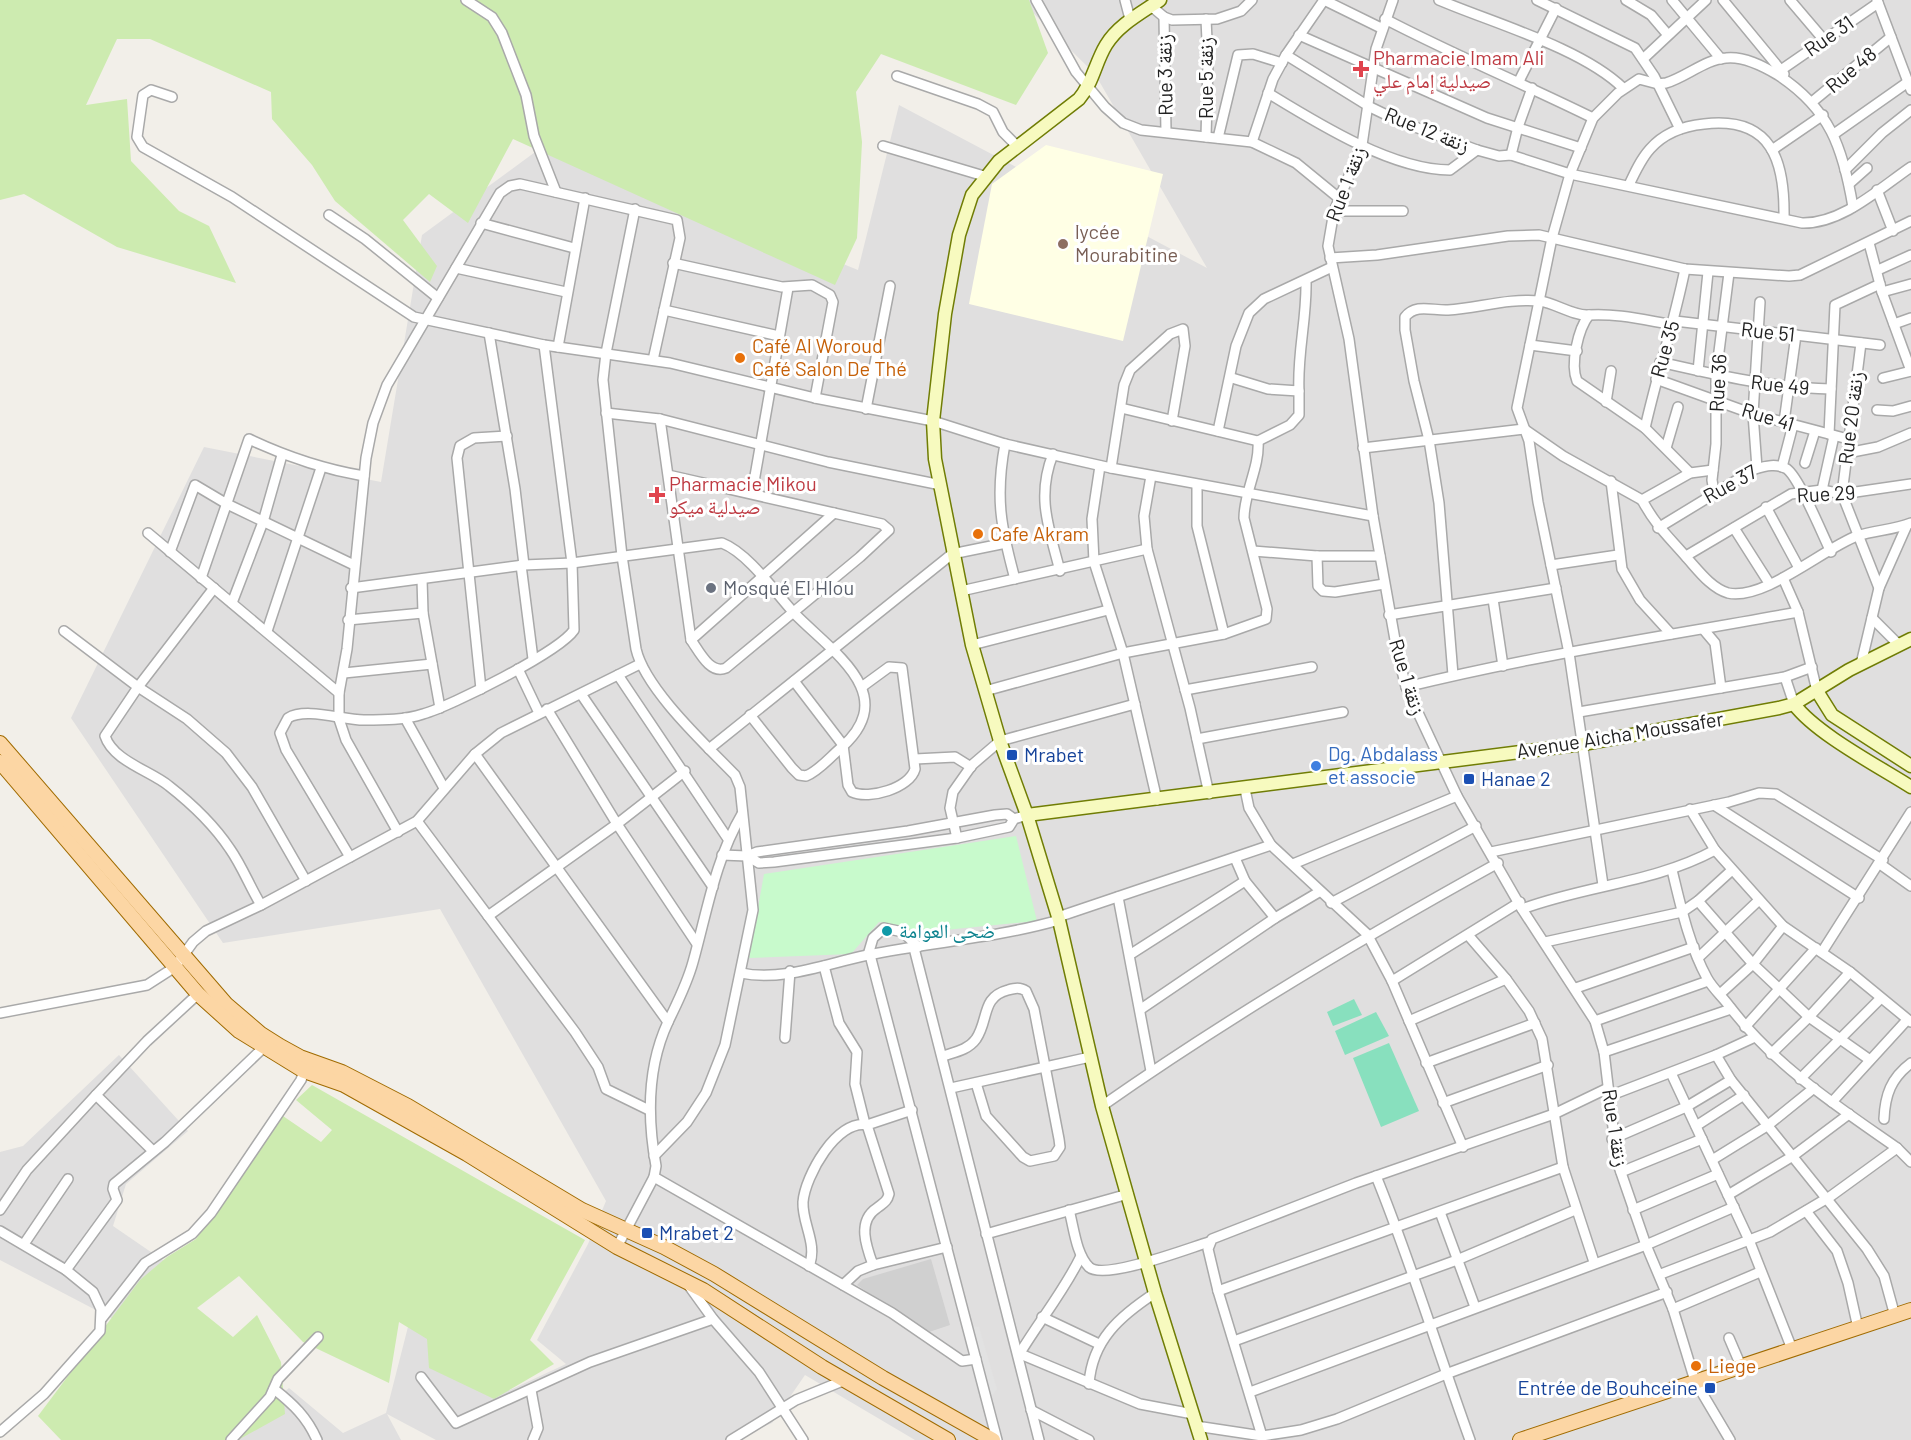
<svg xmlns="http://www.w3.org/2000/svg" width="1911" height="1440" viewBox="0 0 1911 1440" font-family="Barlow,'Noto Naskh Arabic',sans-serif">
	<rect width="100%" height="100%" fill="#f2efe9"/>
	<g fill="#e0dfdf">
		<path d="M1020 0H1911V1440H915L805 1375 772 1423 733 1440H436L387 1414 401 1440H229L289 1388 343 1433 386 1413 411 1315 510 1390 566 1364 537 1340 588 1244 606 1201 440 909 223 943 71 718 204 447 381 482 422 235 546 144 858 270 899 105 1207 268 1095 74Z"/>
		<path d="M119 1055 188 1131 126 1184 113 1226 164 1261 113 1319 0 1260V1152L23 1146Z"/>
	</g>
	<path fill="#ffffe5" d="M1046 145 1163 174 1123 341 969 304 992 184Z"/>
	<path fill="#d0d0d0" d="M931 1259 950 1325 926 1333 857 1285 863 1279Z"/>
	<g fill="#cdebb0">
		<path d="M0 0H1029L1048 53 1016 105 881 54 856 92 862 142 857 238 835 285 513 139 468 223 429 194 403 220 437 266 430 282 335 201 312 165 272 119 271 92 150 39H117L86 105 127 99 131 161 179 211 209 226 236 283 117 247 24 194 0 200Z"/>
		<path d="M312 1085 585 1240 530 1340 554 1364 494 1399 429 1368 427 1339 399 1322 389 1383 303 1342 239 1276 197 1308 233 1337 257 1315 281 1362 285 1414 238 1440H61L38 1416 140 1280 167 1257 196 1239 283 1116 321 1142 332 1130 296 1100Z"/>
	</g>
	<path fill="#c8facc" d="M1016 836 1037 921 915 933 903 926 879 922 851 954 749 958 764 874Z"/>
	<g fill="#88e0be">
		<path d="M1354 999 1362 1015 1333 1026 1327 1012Z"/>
		<path d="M1376 1012 1389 1036 1345 1055 1335 1031Z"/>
		<path d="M1389 1043 1419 1111 1381 1127 1353 1058Z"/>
	</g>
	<path fill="#e2e2e2" d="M972 1326 979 1327 997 1389 992 1396Z"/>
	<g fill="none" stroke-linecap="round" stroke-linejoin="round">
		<g stroke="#a9a9a9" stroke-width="12">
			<g id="street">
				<path d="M466 0 492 17 502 33 526 95 534 136 556 192"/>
				<path d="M1036 0 1076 72 1105 107 1123 123 1141 130 1252 142 1296 163 1340 199"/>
				<path d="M1125 0 1130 19"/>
				<path d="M1324 0 1381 28"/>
				<path d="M1393 0 1376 49 1362 145 1334 211 1328 246 1349 339 1373 516 1397 651 1406 687 1457 796 1522 909 1595 1021 1604 1052 1617 1161 1646 1245 1673 1309 1695 1381 1730 1440"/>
				<path d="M1439 0C1493 23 1582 48 1623 88"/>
				<path d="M1537 0 1635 48 1654 76 1680 129"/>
				<path d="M1626 0 1651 15 1668 35"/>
				<path d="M1672 0 1721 59"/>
				<path d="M1723 0 1784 74"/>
				<path d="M1790 0 1824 40"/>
				<path d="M1877 0 1911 90"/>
				<path d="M1151 6 1164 17 1172 20 1217 19 1241 11 1252 0"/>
				<path d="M1164 17 1166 132"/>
				<path d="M1206 19 1208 62 1206 137"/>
				<path d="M1385 19C1454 55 1524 84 1593 118"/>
				<path d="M1299 35 1487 118 1581 148"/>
				<path d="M1286 55 1370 107 1399 121 1477 150 1499 156 1511 155 1570 174 1802 223C1842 224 1880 188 1911 167"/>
				<path d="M1643 59 1706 0"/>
				<path d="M1781 70 1878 3"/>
				<path d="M897 76 978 104 993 112 1003 132 1017 146"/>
				<path d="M1519 81 1556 8"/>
				<path d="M1268 93C1317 123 1392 170 1450 170L1477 150"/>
				<path d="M172 97 151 90 143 95 137 137 143 147 232 197 414 317 544 345 670 363 815 398 933 421 1005 444 1111 468 1373 516"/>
				<path d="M1812 102 1891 37"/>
				<path d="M1834 134 1908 82"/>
				<path d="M1218 138 1238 55 1253 54 1282 63"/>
				<path d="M1252 142 1273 79 1286 55 1324 0"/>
				<path d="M883 146 984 176"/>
				<path d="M1772 150 1823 115"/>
				<path d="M1511 155 1518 127 1532 88"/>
				<path d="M1845 170 1882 133 1911 110"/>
				<path d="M1849 184 1867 168"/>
				<path d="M1629 185C1635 172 1641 159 1650 149 1664 133 1684 126 1704 124 1772 116 1785 161 1784 218"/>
				<path d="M1877 190 1893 231"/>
				<path d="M635 209 606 353 603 380 622 556 636 649C645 689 706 745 735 775L740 787 753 910 725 1045 706 1093 687 1122 654 1156"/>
				<path d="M1334 211H1403"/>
				<path d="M329 215 365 239 438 298"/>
				<path d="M481 223 574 248"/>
				<path d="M1869 243 1882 292 1911 371"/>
				<path d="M1330 258 1377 255 1508 236 1539 235 1685 269 1789 276 1800 275 1911 221"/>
				<path d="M673 263 782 287 812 285 830 295 833 302 815 398"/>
				<path d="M456 268 566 292"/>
				<path d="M1878 270 1911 255"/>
				<path d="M1882 292 1911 284"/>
				<path d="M664 310 779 336"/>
				<path d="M1589 315C1578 329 1570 364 1577 381L1645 428 1690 473"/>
				<path d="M1675 321 1880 345"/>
				<path d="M1894 324 1911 318"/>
				<path d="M489 333 515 489 524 565"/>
				<path d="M1861 343 1842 494 1879 588"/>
				<path d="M1530 345 1577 351"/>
				<path d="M558 347 585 198"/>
				<path d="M1660 362C1717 375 1772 388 1831 389"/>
				<path d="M1698 371 1708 272"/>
				<path d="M1232 378 1268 389 1299 391C1297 354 1307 318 1306 281"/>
				<path d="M1883 378 1911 371"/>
				<path d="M1656 379 1753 414 1848 439"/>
				<path d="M1606 402 1611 371"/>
				<path d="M1121 408 1258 441 1290 425 1299 415V391"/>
				<path d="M866 409 890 286"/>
				<path d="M1877 410 1893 411 1911 406"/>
				<path d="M606 413 660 419 828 462 941 485"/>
				<path d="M660 419 691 640C699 651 710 675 726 668L860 557 889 530 882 524 668 475"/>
				<path d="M1784 422 1796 335"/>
				<path d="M1645 428C1657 375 1674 323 1685 269"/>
				<path d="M1218 431 1236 346 1249 313 1264 299 1332 267"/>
				<path d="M1829 434 1835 305 1880 284"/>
				<path d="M1005 444C995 497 1001 528 1015 579"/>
				<path d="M1363 448 1524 429 1563 456 1642 500"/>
				<path d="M1666 448 1678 407"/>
				<path d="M1847 453 1878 447 1911 433"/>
				<path d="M1053 454C1036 497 1049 528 1060 571"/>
				<path d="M1805 463 1815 431"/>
				<path d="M1100 466 1092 519 1094 562 1123 653 1157 800"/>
				<path d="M1782 467 1793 425"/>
				<path d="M1111 468 1124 385 1130 370 1170 334 1183 329 1185 346 1172 421"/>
				<path d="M1757 468 1753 414 1760 302"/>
				<path d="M1151 476 1144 516 1147 549 1190 708 1209 794"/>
				<path d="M1611 481 1622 569 1640 600 1671 634"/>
				<path d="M1197 485V526L1224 634"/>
				<path d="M1822 490 1834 436"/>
				<path d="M1714 492 1712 480 1716 444V375L1729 273"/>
				<path d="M752 493 788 288"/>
				<path d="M1642 500C1656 526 1668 536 1687 558 1698 570 1711 588 1728 593 1764 601 1824 548 1857 536 1875 530 1894 530 1911 523"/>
				<path d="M1642 500 1690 473 1713 470"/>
				<path d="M1766 507 1799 568"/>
				<path d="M1658 528 1755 469C1765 466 1777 463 1787 469 1800 479 1822 534 1831 552"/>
				<path d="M1734 528 1769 583"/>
				<path d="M148 533 339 693"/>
				<path d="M1253 551 1317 556H1380"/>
				<path d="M170 552 195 485 227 504 354 565"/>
				<path d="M1317 556 1318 586 1323 591 1335 592 1384 584"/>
				<path d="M1686 556 1791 494 1822 490 1842 494 1911 484"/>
				<path d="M521 565 533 659"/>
				<path d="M1551 565 1618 555"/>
				<path d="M201 578 249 439C287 457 323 469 364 476"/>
				<path d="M1783 578 1798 612 1817 691"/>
				<path d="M422 579 423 613 440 708"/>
				<path d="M214 588 138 687 105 736C113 761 151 771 169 786 192 804 214 825 230 849 242 866 250 887 261 905"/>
				<path d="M351 588 524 565 572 563 722 543C748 553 775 592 794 613 832 652 901 694 842 747 831 756 819 771 806 776L799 775 792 768 750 715"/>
				<path d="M961 591 1147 549"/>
				<path d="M1493 599 1503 666"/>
				<path d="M232 603 263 522 282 455"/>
				<path d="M1389 615 1556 588"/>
				<path d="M1872 618 1899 645"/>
				<path d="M348 620 423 613"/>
				<path d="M1704 630 1715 643 1721 688"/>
				<path d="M64 631 138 687 187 719 226 753 252 787 306 881"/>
				<path d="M267 631 321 468"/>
				<path d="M691 640 834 513"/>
				<path d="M972 645 1108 610"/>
				<path d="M1861 664 1879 588 1907 525"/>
				<path d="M518 669 539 713"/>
				<path d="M344 673 432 664"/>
				<path d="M618 675 728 839"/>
				<path d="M1453 675 1439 503 1429 440 1414 381 1405 330V317C1416 303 1433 311 1448 310 1478 308 1509 298 1540 301 1555 303 1573 316 1588 315 1617 313 1644 320 1674 325"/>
				<path d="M1785 677 1794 704"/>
				<path d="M794 681 843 745 848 785 852 792C869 800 910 788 915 769L902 668 889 667 863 686"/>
				<path d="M1406 687C1535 655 1667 636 1798 612"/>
				<path d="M481 689 457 458 460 446 474 438 507 436"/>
				<path d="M1185 690 1312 667"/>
				<path d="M985 691 1123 653 1224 634 1266 619 1267 609 1244 518C1244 492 1260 467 1258 441"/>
				<path d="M581 694 713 887"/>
				<path d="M547 709 617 824 697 944"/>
				<path d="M1579 712 1785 677 1812 667"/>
				<path d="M405 718 444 788"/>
				<path d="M1197 739 1343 712"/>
				<path d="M709 749 952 554 1006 543"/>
				<path d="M475 754 668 1022"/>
				<path d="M915 759 955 757 971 767"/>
				<path d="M1245 789 1249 808 1271 845 1367 934 1392 981 1463 1147"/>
				<path d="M1714 805 1859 898"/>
				<path d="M1690 809 1715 850 1783 926 1850 972 1911 1022"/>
				<path d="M417 821 575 1032 598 1067 606 1089 649 1110"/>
				<path d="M398 832 346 740 339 719V693L347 649 366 458 373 423 387 385 500 193 510 186 520 184 677 220 680 238 653 360"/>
				<path d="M957 838 950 808 953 792 972 765 1000 741 1135 704"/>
				<path d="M1491 852 1729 802 1759 793 1776 794 1883 860"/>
				<path d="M722 855 747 856 759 863 774 862 957 838 1009 827 1014 819 1027 815"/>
				<path d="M747 856 757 852 908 831 995 815 1007 814 1014 819"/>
				<path d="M350 857 286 750 280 733 288 718C306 707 342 720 364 720 384 720 405 720 423 714 451 706 559 652 574 630L572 563 544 345"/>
				<path d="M1235 858 1245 881 1275 918"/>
				<path d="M1293 864 1457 796"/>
				<path d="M1880 864 1911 886"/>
				<path d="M1672 870C1681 907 1689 945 1707 978 1713 989 1723 997 1730 1007 1775 1066 1837 1106 1897 1148L1911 1162"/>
				<path d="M1603 885 1569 653 1538 502 1529 441 1517 408 1552 238 1570 174 1593 118 1618 93 1639 79 1658 84 1666 83C1686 77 1706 59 1726 58 1744 56 1763 66 1778 75 1830 109 1843 148 1853 207"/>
				<path d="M1118 897 1151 1071"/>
				<path d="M1698 901 1753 964 1809 1017 1870 1060"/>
				<path d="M1331 903 1476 826"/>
				<path d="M1522 909C1586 885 1654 883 1715 850"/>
				<path d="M488 916 617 824 685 771"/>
				<path d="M1058 917 1271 845"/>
				<path d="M1468 935 1506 979 1529 1011 1542 1039 1563 1167 1594 1262"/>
				<path d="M1545 942 1682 912 1698 901 1732 870"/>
				<path d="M914 948 1039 1440"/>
				<path d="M1822 952 1911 812"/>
				<path d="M1131 954 1245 881"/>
				<path d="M868 955 873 938 884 928 903 932 918 947"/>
				<path d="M870 955 997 1440"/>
				<path d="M1698 958 1758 901"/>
				<path d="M824 966 839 1023 857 1052 855 1084 865 1124"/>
				<path d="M741 973C782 982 828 963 868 955 931 942 997 938 1059 920"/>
				<path d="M1392 981 1520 902"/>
				<path d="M1576 988 1694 947"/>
				<path d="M1720 994 1753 964 1783 926"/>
				<path d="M1141 1009 1275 918 1319 892"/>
				<path d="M0 1013 147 985 175 967 193 942 206 931 261 905 417 821 475 754 501 733 640 664"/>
				<path d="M1409 1021 1506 979"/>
				<path d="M1595 1021 1708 981"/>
				<path d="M1745 1027 1816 948"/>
				<path d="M785 1038 790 971"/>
				<path d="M1604 1052 1731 1009"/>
				<path d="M1771 1054 1809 1017 1850 972"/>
				<path d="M1716 1055 1731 1080 1867 1249 1884 1276 1895 1316"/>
				<path d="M943 1056C955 1052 968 1050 976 1039 989 1020 981 997 1008 990 1015 988 1020 987 1026 991L1034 1009 1059 1139 1060 1147 1054 1156 1030 1161 1023 1157 986 1116 976 1083"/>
				<path d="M1426 1063 1535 1023"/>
				<path d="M1671 1073 1749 1240 1792 1349"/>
				<path d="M1800 1079 1880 999"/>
				<path d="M951 1088 1090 1057"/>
				<path d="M1609 1096 1716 1055 1755 1037"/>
				<path d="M1832 1102 1907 1020"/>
				<path d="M1443 1103 1548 1065"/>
				<path d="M1102 1106C1229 1017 1362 938 1498 863"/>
				<path d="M912 1110 867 1125 889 1194C887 1202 883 1203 877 1208 857 1221 866 1246 873 1265L947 1247"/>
				<path d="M1884 1119C1885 1095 1891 1078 1911 1063"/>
				<path d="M1696 1126 1744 1095"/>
				<path d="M1612 1139 1686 1107 1731 1080"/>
				<path d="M153 1151 96 1095 147 1041 198 994"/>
				<path d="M1712 1160 1767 1126 1814 1088"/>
				<path d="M1621 1172 1702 1139"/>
				<path d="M1376 1176C1411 1262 1438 1352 1470 1440"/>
				<path d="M654 1177 892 1313 962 1361 976 1359"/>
				<path d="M1728 1195 1793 1156 1849 1114"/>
				<path d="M0 1210 27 1170 96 1095"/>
				<path d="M1069 1210C1074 1228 1076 1254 1089 1267 1104 1281 1189 1248 1209 1242"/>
				<path d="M1633 1210 1718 1174"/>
				<path d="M1806 1211 1837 1251 1848 1283 1858 1328"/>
				<path d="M1440 1212 1475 1307"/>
				<path d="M0 1231 66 1270 117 1200 113 1189 114 1184 165 1142 263 1048"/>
				<path d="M986 1234 1128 1194"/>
				<path d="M24 1244 68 1179"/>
				<path d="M617 1247 654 1177 656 1166C647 1117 647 1067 668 1022 678 1001 687 984 693 962 707 912 715 860 742 814"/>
				<path d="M809 1266C818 1244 802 1224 803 1202 805 1176 837 1119 867 1125"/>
				<path d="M1661 1274 1770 1232 1831 1196 1897 1148"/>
				<path d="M687 1283 713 1319 759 1372 803 1440"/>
				<path d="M843 1285 858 1271 873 1265"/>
				<path d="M1218 1291 1563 1167"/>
				<path d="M1673 1309 1760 1272"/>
				<path d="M1042 1317 1099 1344"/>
				<path d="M102 1318 145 1263 192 1234 211 1213 301 1080 304 1071"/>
				<path d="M1729 1338 1741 1366"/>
				<path d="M1234 1341 1457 1260 1575 1210"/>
				<path d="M1018 1353 1140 1404 1193 1414"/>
				<path d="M1020 1353C1040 1320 1064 1291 1081 1256"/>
				<path d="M421 1377 456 1423 590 1362 713 1319"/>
				<path d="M1089 1384C1092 1340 1120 1316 1155 1293"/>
				<path d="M274 1389C293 1404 307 1417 317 1440"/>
				<path d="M531 1390 538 1428 533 1440"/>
				<path d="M1250 1392 1646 1245 1734 1207"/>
				<path d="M1031 1410 1089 1440"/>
				<path d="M1196 1426 1262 1436 1301 1430 1337 1419 1446 1374 1667 1292"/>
				<path d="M0 1432 44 1394 100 1331 101 1309 93 1292 66 1270"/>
				<path d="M1262 1436 1218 1291 1208 1249 1212 1239 1356 1183 1554 1114 1608 1088"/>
				<path d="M231 1440 270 1397 278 1379 318 1337"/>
				<path d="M731 1440 796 1400 845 1380"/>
			</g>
		</g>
		<g stroke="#707d05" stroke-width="15">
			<g id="secondary">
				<path d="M1160 0C1141 13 1118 25 1106 45 1095 63 1093 83 1079 99L999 161 972 195 959 235 945 314 933 421 935 459 972 645 1000 741 1027 815 1059 920 1102 1106 1155 1293 1201 1440"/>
				<path d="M1817 691 1832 715 1911 766"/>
				<path d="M1794 704C1815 733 1878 766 1911 787"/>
				<path d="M1027 815 1583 744 1779 708 1794 704 1849 670 1911 639"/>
			</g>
		</g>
		<g stroke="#a06b00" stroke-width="16">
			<g id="primary">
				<path d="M0 743 226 1004 261 1034 280 1046 300 1057 342 1072 408 1106 582 1210 664 1247 714 1274 883 1378 993 1440"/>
				<path d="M0 762 198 994 239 1031 304 1071 344 1085 467 1154 617 1247 703 1290 822 1367 948 1440"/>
				<path d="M1520 1440 1911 1310"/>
			</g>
		</g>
		<use href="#street" stroke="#fff" stroke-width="9"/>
		<use href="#secondary" stroke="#f7fabf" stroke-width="12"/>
		<use href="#primary" stroke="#fcd6a4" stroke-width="14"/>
	</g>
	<g fill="#e0444e" stroke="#fff" stroke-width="2">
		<path d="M1358 60h6v6h6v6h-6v6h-6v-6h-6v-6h6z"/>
		<path d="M654 486h6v6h6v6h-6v6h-6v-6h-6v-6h6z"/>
	</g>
	<circle fill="#8d6e63" stroke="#fff" stroke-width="2" cx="1063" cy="244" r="6"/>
	<g fill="#e8710a" stroke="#fff" stroke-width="2">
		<circle cx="740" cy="358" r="6"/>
		<circle cx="978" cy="534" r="6"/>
		<circle cx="1696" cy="1366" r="6"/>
	</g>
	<circle fill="#6b7280" stroke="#fff" stroke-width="2" cx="711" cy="588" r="6"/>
	<g fill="#1a4fb4" stroke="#fff" stroke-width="2">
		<rect x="1006" y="749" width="12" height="12" rx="3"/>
		<rect x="1463" y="773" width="12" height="12" rx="3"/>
		<rect x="641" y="1227" width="12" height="12" rx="3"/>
		<rect x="1704" y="1382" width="12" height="12" rx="3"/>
	</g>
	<circle fill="#3f7fe0" stroke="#fff" stroke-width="2" cx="1316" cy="766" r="6"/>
	<circle fill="#0f9aa8" stroke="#fff" stroke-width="2" cx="887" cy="931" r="6"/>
	<g text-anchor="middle" stroke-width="6" stroke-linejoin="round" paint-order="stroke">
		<g font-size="20" fill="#222" stroke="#fff">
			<text transform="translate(1829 36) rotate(-35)" y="7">Rue 31</text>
			<text transform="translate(1851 70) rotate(-40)" y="7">Rue 48</text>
			<text transform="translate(1165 75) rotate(-91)" y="7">Rue 3 زنقة</text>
			<text transform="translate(1206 78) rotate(-90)" y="7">Rue 5 زنقة</text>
			<text transform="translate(1427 130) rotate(22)" y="7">Rue 12 زنقة</text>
			<text transform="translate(1346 184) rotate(-69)" y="7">Rue 1 زنقة</text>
			<text transform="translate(1768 332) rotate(6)" y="7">Rue 51</text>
			<text transform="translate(1665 349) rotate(-74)" y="7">Rue 35</text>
			<text transform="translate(1718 383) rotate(-87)" y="7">Rue 36</text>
			<text transform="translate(1780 385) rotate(6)" y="7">Rue 49</text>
			<text transform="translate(1768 417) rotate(17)" y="7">Rue 41</text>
			<text transform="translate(1851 418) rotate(-83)" y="7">Rue 20 زنقة</text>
			<text transform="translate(1730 484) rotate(-29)" y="7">Rue 37</text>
			<text transform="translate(1826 494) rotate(-3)" y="7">Rue 29</text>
			<text transform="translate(1407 677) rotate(73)" y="7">Rue 1 زنقة</text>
			<text transform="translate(1620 735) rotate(-9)" y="7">Avenue Aicha Moussafer</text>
			<text transform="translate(1615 1128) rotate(81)" y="7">Rue 1 زنقة</text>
		</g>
		<g font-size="20" fill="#be3a42" stroke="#fff" text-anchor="start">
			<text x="1373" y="65">Pharmacie Imam Ali<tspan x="1373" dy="23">صيدلية إمام علي</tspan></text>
			<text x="669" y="491">Pharmacie Mikou<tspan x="669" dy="23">صيدلية ميكو</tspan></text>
		</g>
		<g font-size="20" fill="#785e54" stroke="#fff" text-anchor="start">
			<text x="1075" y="239">lycée<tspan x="1075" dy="23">Mourabitine</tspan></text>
		</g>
		<g font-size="20" fill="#c56008" stroke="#fff" text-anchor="start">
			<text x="752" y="353">Café Al Woroud<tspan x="752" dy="23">Café Salon De Thé</tspan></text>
			<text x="990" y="541">Cafe Akram</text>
			<text x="1708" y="1373">Liege</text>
		</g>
		<g font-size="20" fill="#5b616d" stroke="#fff" text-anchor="start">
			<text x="723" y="595">Mosqué El Hlou</text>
		</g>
		<g font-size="20" fill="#366cbe" stroke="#fff" text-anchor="start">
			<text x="1328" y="761">Dg. Abdalass<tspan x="1328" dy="23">et associe</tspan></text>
		</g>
		<g font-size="20" fill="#164399" stroke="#fff" text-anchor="start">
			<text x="1024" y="762">Mrabet</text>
			<text x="1481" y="786">Hanae 2</text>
			<text x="659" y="1240">Mrabet 2</text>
			<text x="1698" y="1395" text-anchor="end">Entrée de Bouhceine</text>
		</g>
		<g font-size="20" fill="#0d838f" stroke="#fff" text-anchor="start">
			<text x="899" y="938">ضحى العوامة</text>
		</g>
	</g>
</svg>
